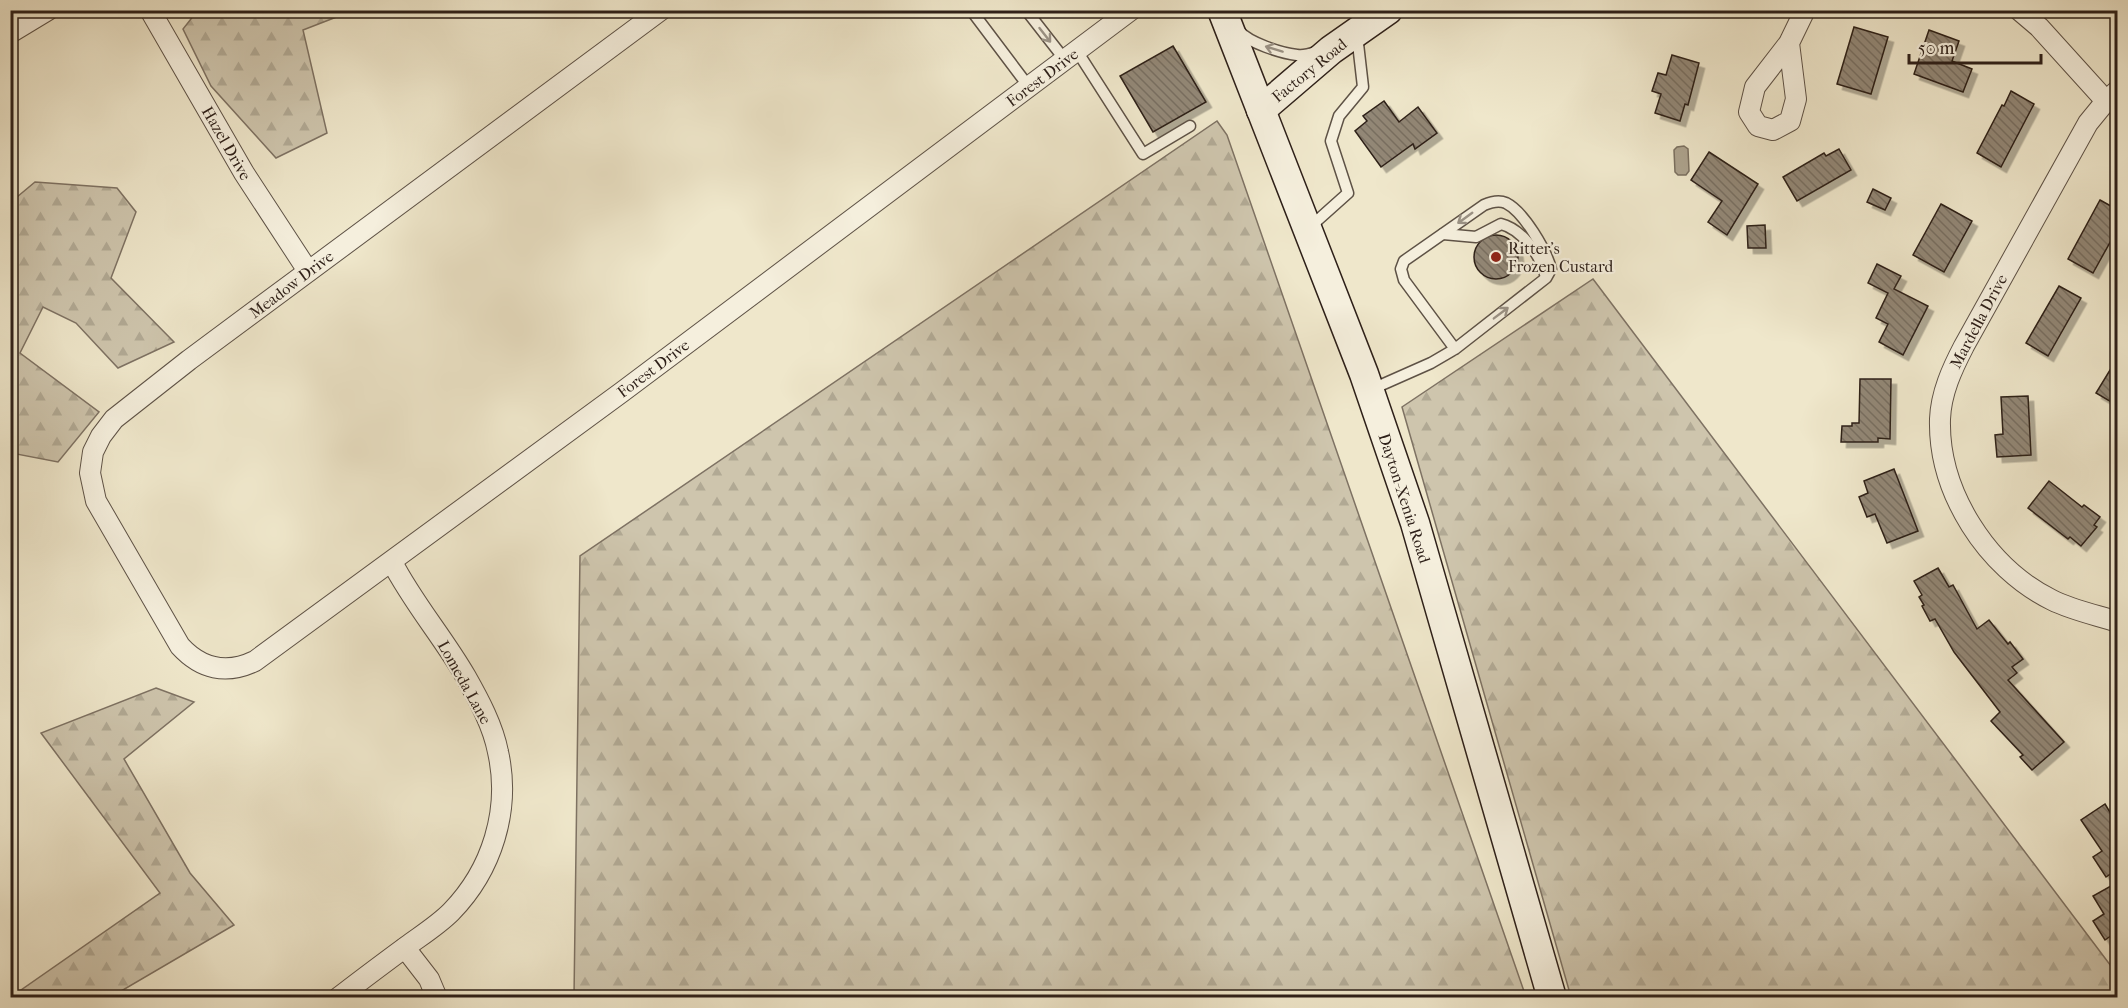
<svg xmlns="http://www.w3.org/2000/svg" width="2128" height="1008" viewBox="0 0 2128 1008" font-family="'IM FELL French Canon',serif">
	<defs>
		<pattern id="forest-firs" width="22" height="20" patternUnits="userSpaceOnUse" patternTransform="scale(1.5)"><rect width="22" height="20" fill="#cec5ad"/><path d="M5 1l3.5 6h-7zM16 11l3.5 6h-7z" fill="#b1a994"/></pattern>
		<pattern id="building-back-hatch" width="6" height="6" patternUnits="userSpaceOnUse" patternTransform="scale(1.5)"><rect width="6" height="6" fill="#928776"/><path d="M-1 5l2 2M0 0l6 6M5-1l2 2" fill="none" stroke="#786e60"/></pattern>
		<filter id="shadow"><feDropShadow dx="5.5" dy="5.5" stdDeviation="0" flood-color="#0004"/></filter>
	</defs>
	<rect width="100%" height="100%" fill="#efe7cb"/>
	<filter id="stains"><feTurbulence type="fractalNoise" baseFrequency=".00333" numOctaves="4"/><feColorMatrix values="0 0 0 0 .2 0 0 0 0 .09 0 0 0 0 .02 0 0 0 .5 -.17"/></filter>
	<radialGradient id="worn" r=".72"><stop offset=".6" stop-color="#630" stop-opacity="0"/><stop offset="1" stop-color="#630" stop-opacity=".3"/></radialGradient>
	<g fill="url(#forest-firs)" stroke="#7e7263" stroke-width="1.5">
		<path d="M198 10 352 11 303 30 327 133 276 158 211 86 183 29Z"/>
		<path d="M1217 121 1227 135 1526 997H574L580 556Z"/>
		<path d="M35 182 117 188 136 212 111 278 174 342 118 368 76 323 43 307 20 353 99 412 58 462 11 453V202Z"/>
		<path d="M1593 279 2117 974V997H1571L1402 407Z"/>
		<path d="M156 688 194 702 124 759 190 873 234 925 111 997H11L160 893 41 733Z"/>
	</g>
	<path fill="#ada38e" stroke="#7a6f5f" stroke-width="1.5" d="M1684 146 1688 149 1689 171 1686 175H1678L1675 172 1674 150 1677 147Z"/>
	<g fill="url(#building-back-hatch)" stroke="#2e2019" stroke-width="1.5" filter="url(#shadow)">
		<path d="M1854 27 1888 37 1871 94 1837 84Z"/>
		<path d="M1929 30 1959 41 1952 61 1972 69 1963 92 1914 74Z"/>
		<path d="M1173 46 1206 102 1153 132 1120 76Z"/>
		<path d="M1672 55 1699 63 1688 105 1685 104 1680 121 1655 113 1661 94 1652 91 1658 73 1666 75Z"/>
		<path d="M2011 91 2034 104 2001 167 1977 153 2002 105 2004 106Z"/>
		<path d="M1384 101 1399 122 1418 107 1437 133 1415 149 1413 144 1381 167 1355 131 1367 121 1363 116Z"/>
		<path d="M1839 149 1851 170 1797 201 1783 177 1824 153 1826 156Z"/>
		<path d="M1709 152 1758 184 1727 235 1708 222 1722 201 1691 180Z"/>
		<path d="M1873 189 1891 198 1885 210 1867 202Z"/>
		<path d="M2100 200 2118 210V228L2093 273 2068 259Z"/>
		<path d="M1941 204 1972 221 1944 272 1913 255Z"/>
		<path d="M1765 225 1766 248H1748L1747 226Z"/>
		<circle cx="1496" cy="257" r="22"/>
		<path d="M1877 264 1901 276 1894 289 1928 306 1903 355 1879 342 1888 324 1876 318 1888 293 1868 283Z"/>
		<path d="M2059 286 2081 298 2048 356 2026 343Z"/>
		<path d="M2118 357V406L2096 393Z"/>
		<path d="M1860 379H1891L1890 439 1878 438V442H1841L1842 426H1852V423H1859Z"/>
		<path d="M2028 396 2031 455 1997 457 1995 435 2003 434 2001 397Z"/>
		<path d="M1894 469 1918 531 1887 543 1875 514 1867 517 1859 497 1868 493 1864 481Z"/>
		<path d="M2049 481 2082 507 2084 505 2100 517 2094 525 2097 527 2081 546 2070 537 2068 539 2028 508Z"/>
		<path d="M1938 568 1949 587 1953 585 1977 629 1989 620 2008 644 2010 642 2023 659 2012 667 2017 673 2008 680 2064 742 2032 770 2020 757 2023 755 1991 721 2000 712 1954 652 1935 619 1930 621 1922 606 1924 605 1919 597 1922 595 1914 581Z"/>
		<path d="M2105 804 2111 814 2118 810V874L2115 871 2106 877 2093 857 2102 851 2081 820Z"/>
		<path d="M2118 882V937L2115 933 2105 940 2093 921 2104 914 2093 896Z"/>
	</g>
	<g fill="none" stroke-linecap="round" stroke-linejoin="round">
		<g stroke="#5e5246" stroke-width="13">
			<g id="lane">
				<path d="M971 10 1029 87"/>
				<path d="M1026 10 1065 60"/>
				<path d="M1239 31C1249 43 1281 53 1297 55 1303 56 1310 54 1316 52"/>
				<path d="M1077 51 1143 154 1190 126"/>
				<path d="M1310 227 1348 193 1331 141 1339 116 1363 87 1357 35"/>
				<path d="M1443 234 1476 237 1501 224C1521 229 1540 254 1545 274"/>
				<path d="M1370 390 1431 363 1455 349 1546 278 1551 269C1546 250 1524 212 1506 203 1499 200 1491 202 1484 205L1404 261 1401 269 1404 280 1455 349"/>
			</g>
		</g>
		<g stroke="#5e5246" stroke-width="22">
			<g id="street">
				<path d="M150 10 244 173 308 271"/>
				<path d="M661 10 189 360 114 419 101 436 93 452 90 473 96 501 180 646C201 669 226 675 255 661L622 392 1131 10"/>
				<path d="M2019 10 2039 27 2106 101"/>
				<path d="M10 33 48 10"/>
				<path d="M1789 43 1796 99 1790 121 1773 130 1758 126 1749 112 1755 87 1789 43 1805 10"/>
				<path d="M2118 90 2106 101 2088 123 1964 346C1952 369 1941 393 1940 419 1938 492 1987 568 2052 600 2072 610 2096 615 2118 622"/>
				<path d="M405 948 429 979 437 998"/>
				<path d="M338 998C361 980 384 963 407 946 422 935 438 925 451 912 492 870 511 810 498 752 493 726 479 700 466 677 443 637 413 603 392 562"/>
			</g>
		</g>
		<g stroke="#2e2019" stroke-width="31">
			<g id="secondary">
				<path d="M1222 10 1364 374 1415 523 1552 998"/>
				<path d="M1261 110 1331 50 1388 10"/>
			</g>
		</g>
		<use href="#lane" stroke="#f5efdd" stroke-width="10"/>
		<use href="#street" stroke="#f5efdd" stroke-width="20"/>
		<use href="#secondary" stroke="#f5efdd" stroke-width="28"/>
	</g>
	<defs><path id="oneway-shaft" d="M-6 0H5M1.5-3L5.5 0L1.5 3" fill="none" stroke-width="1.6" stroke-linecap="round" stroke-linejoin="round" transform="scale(1.5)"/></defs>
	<g stroke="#9b9285">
		<use href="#oneway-shaft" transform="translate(1045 35) rotate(52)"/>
		<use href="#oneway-shaft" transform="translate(1274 49) rotate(-163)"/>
		<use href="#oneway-shaft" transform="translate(1465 218) rotate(144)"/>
		<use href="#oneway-shaft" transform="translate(1501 313) rotate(-37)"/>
	</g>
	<circle fill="#8f2418" stroke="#f5efdd" stroke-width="2" cx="1496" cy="257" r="6"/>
	<g text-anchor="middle" stroke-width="4.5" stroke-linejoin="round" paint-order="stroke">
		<g font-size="16" fill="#2e2019" stroke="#f5efdd">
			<text transform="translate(1309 70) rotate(-39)" y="6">Factory Road</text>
			<text transform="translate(1042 77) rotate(-37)" y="6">Forest Drive</text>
			<text transform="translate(227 143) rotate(60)" y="6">Hazel Drive</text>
			<text transform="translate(291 284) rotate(-37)" y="6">Meadow Drive</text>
			<text transform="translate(1978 321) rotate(-62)" y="6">Mardella Drive</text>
			<text transform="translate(653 368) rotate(-37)" y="6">Forest Drive</text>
			<text transform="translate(1405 498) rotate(72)" y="6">Dayton-Xenia Road</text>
			<text transform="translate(465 682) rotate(61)" y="6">Lomeda Lane</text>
		</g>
		<g font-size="16" fill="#2e2019" stroke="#f5efdd" text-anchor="start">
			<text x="1508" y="254">Ritter's<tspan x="1508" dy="18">Frozen Custard</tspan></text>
		</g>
	</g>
	<rect width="2128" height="1008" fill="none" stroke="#efe7cb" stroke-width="36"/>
	<rect x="12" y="12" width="2104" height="984" fill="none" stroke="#2e2019" stroke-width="3"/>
	<rect x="18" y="18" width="2092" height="972" fill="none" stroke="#2e2019" stroke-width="1.5"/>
	<path d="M1909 54v9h132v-9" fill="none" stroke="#2e2019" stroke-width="3"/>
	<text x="1918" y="54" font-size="18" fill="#2e2019" stroke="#f5efdd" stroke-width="4.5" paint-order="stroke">50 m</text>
	<rect width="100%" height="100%" filter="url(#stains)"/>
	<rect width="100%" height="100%" fill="url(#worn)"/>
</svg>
